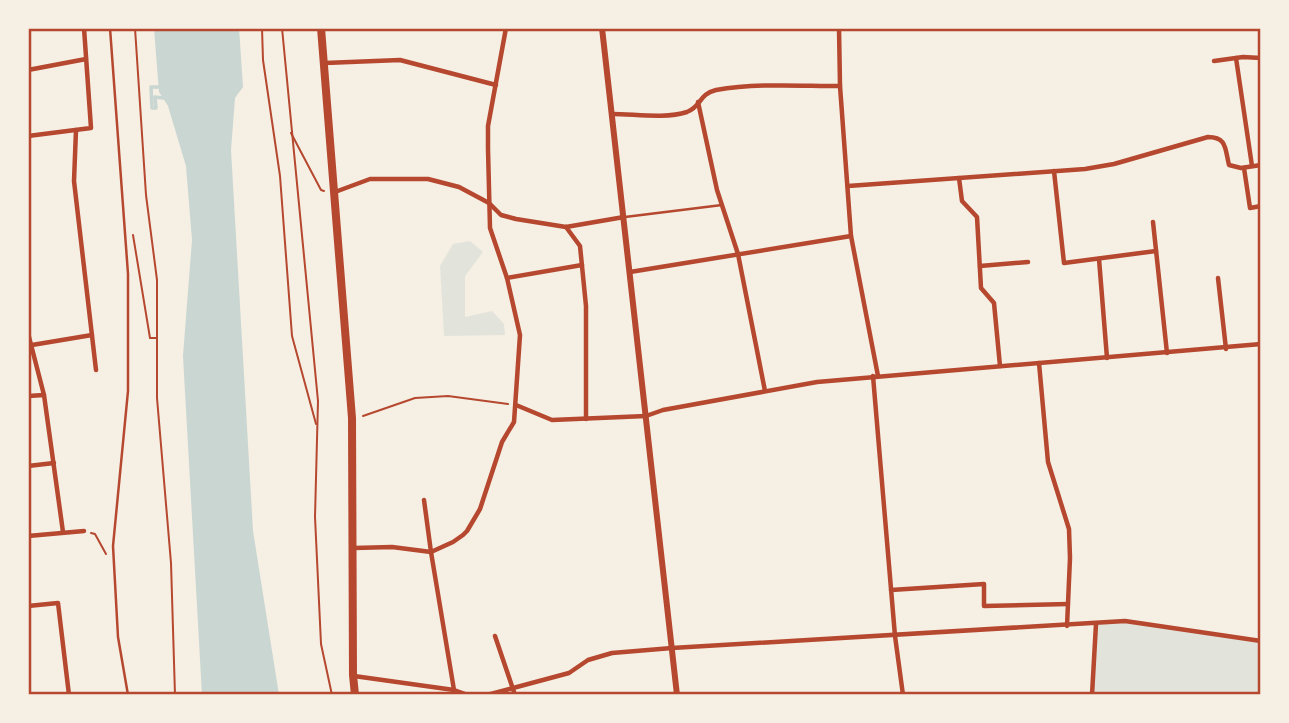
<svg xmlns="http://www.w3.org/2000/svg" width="1289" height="723" viewBox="0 0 1289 723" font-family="Quicksand,sans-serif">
	<rect width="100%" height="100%" fill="#f6efe4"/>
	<g fill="#e2e4dc">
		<path d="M470 241 483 252 465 276V317L492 311 504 324 505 335 444 336 440 266 453 244Z"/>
		<path d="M1125 621 1261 641V695H1092L1096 624Z"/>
	</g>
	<path fill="#c9d6d2" d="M154 28H239L243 87 235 98 231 150 253 531 279 695H202L183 356 192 240 186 166 168 106 159 92Z"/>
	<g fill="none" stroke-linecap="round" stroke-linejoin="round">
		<path stroke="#c9d6d2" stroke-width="3.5" d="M158 87H151L152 108H156L155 97 163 98"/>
		<g stroke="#b5482f" stroke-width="2">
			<path d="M135 28 146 195 157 280V398L171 563 175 695"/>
			<path d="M262 28 263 60 280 176 292 336 316 424"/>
			<path d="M282 28 318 401 315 517 321 644 332 695"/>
			<path d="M291 133 321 190 324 191"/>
			<path d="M133 235 150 338H156"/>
			<path d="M363 416 415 398 448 396 508 404"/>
			<path d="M91 533 95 534 106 554"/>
			<path d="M106 695H108"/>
		</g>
		<g stroke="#b5482f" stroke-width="2.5">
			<path d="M110 28 128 274V391L113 546 118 637 128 695"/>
			<path d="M625 217 722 205"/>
		</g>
		<g stroke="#b5482f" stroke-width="4.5">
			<path d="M839 28 840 86 851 236 878 376"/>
			<path d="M1236 58 1252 166"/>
			<path d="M1214 61 1243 57 1261 58"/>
			<path d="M325 63 400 60 496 85"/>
			<path d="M28 70 86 59"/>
			<path d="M698 102 717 190 738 254 765 391"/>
			<path d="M612 114C635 114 665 119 687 112 701 107 699 94 716 90 757 83 799 86 840 86"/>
			<path d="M76 130 74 181 96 370"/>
			<path d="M28 136 91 128 84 28"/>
			<path d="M1244 168 1250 208 1261 206"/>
			<path d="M1054 171 1064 263 1156 251"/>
			<path d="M959 178 962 201 977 217 981 288 994 303 1000 366"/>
			<path d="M848 186 1085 169 1114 164 1208 137C1227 137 1225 149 1229 165L1241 168 1261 165"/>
			<path d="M335 192 370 179H428L459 187 489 203 501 215 516 219 566 227 624 217"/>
			<path d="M1153 222 1167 353"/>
			<path d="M566 227 580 246 586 306V419"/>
			<path d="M1099 259 1107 358"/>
			<path d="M980 266 1028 262"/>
			<path d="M630 272 851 236"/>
			<path d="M507 278 582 265"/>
			<path d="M1218 278 1226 349"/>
			<path d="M28 333 44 395 63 532"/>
			<path d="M32 345 92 335"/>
			<path d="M1039 363 1048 462 1069 529 1070 558 1067 626"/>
			<path d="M873 376 895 636 903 695"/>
			<path d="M28 396 44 395"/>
			<path d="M516 405 552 420 646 416 663 410 817 382 1261 344"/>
			<path d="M28 466 54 463"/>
			<path d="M424 500 431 552 454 690"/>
			<path d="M28 536 84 531"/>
			<path d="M354 548 392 547 431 552 453 542 463 535 467 531 480 509 502 442 514 422 520 335 507 278 490 228 488 149V126L506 28"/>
			<path d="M891 590 984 584V606L1068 604"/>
			<path d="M28 606 58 603 69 695"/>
			<path d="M495 636 515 695"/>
			<path d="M354 676 454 690 468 695"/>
			<path d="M487 695 569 673 588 660 612 653 672 648 1125 621 1261 641"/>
			<path d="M1092 695 1096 624"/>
		</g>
		<path stroke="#b5482f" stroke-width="6" d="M602 28 677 695"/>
		<path stroke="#b5482f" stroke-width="8" d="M321 28 352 418 353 675 355 695"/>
	</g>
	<rect width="1289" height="723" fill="none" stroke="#f6efe4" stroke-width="60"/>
	<rect x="30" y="30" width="1229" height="663" fill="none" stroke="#b5482f" stroke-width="2.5"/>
</svg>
